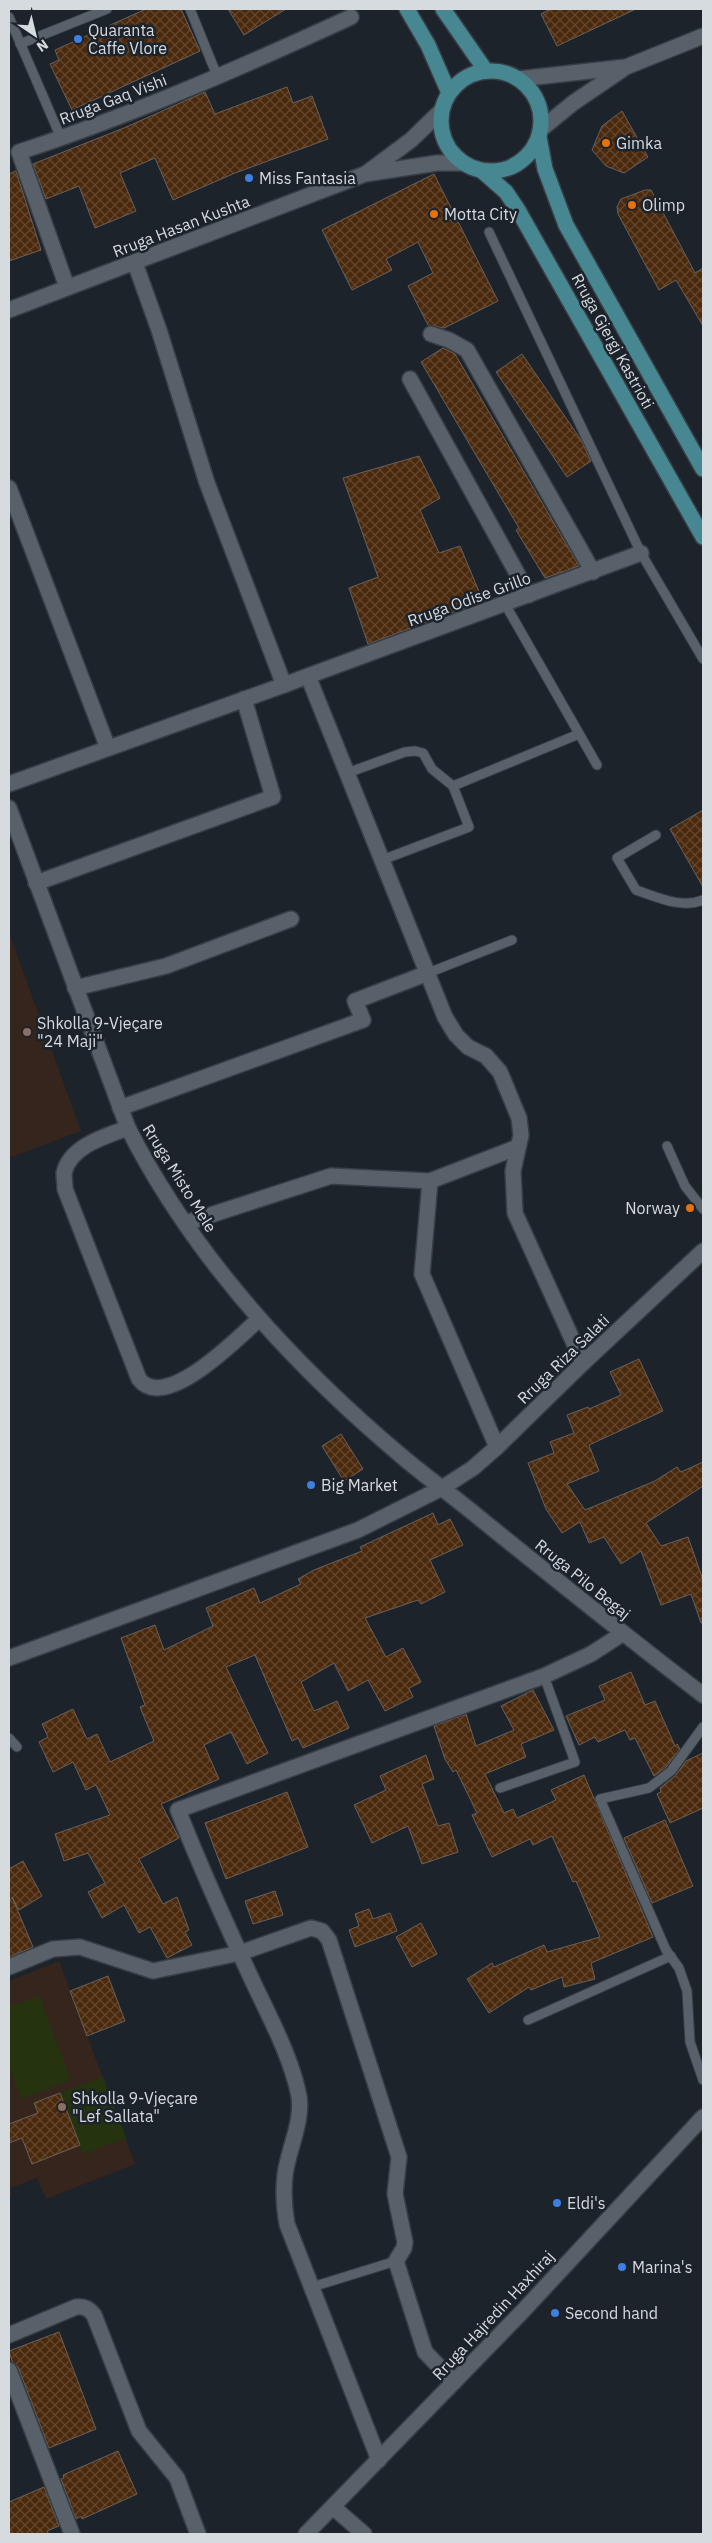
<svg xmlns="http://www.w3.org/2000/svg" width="712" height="2543" viewBox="0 0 712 2543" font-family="'IBM Plex Sans',sans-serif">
	<defs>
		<pattern id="building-cross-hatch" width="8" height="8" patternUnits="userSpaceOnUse" patternTransform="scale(1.25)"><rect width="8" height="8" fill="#4a290c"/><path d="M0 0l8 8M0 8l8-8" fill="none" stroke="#63472f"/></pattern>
	</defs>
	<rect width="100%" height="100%" fill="#1c232b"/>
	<g fill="#36251d">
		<path d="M9 933 81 1131 9 1158Z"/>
		<path d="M59 1961 135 2164 46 2199 37 2178 10 2188 12 2195H9V1981Z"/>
	</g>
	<g fill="#25340f">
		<path d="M39 1996 71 2080 21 2099 9 2067V2007Z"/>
		<path d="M103 2077 126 2138 83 2154 60 2093Z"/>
	</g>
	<g fill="url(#building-cross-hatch)" stroke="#6b6059">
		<path d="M146 9H181L200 51 72 110 50 64 59 60 55 50Z"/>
		<path d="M228 9H286L244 35Z"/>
		<path d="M550 9H636L557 46 541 14Z"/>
		<path d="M287 87 293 103 312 96 328 139 235 173 173 200 155 158 120 173 136 211 95 228 79 186 46 199 33 164 124 128 205 92 215 114Z"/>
		<path d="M622 111 648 157 624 173 606 166 592 150 602 126Z"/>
		<path d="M16 171 41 250 9 261V174Z"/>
		<path d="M434 174 498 301 444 328 428 325 408 286 433 273 418 242 386 259 392 270 352 290 322 230Z"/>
		<path d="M645 190H651L695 273 703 268V326L676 280 659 290 618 214 617 207 621 199Z"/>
		<path d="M443 348 455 354 579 566 545 578 516 530 519 528 421 362Z"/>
		<path d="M522 354 581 440 591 461 567 477 496 372Z"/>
		<path d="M419 456 440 498 420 510 439 553 460 546 483 601 368 644 349 588 378 577 343 478Z"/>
		<path d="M703 810V887L670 829Z"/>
		<path d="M639 1359 663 1411 589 1445 599 1471 567 1484 585 1510 655 1481 677 1467 681 1472 703 1462V1486L646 1523 661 1546 688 1537 703 1580V1623H701L691 1594 661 1605 641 1551 621 1564 604 1537 589 1543 580 1522 562 1533 546 1509 528 1463 554 1453 550 1442 574 1433 567 1415 588 1407 589 1409 621 1395 610 1372Z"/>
		<path d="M341 1434 363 1469 344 1481 322 1446Z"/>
		<path d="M433 1513 438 1525 450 1519 463 1545 430 1560 445 1592 421 1604 418 1600 365 1618 386 1657 403 1648 421 1682 409 1688 413 1697 385 1711 368 1680 348 1691 334 1663 301 1682 314 1711 337 1701 349 1728 303 1748 298 1738 292 1741 255 1655 226 1667 268 1753 247 1764 231 1732 204 1745 219 1779 161 1804 179 1838 139 1859 163 1904 177 1897 189 1930 185 1932 192 1945 167 1958 150 1927 139 1933 124 1905 102 1918 88 1892 105 1883 88 1853 64 1861 55 1834 110 1815 96 1785 86 1790 73 1762 53 1772 39 1742 48 1737 42 1724 73 1709 87 1739 97 1734 110 1762 154 1741 140 1707 145 1705 121 1638 155 1625 164 1650 213 1626 206 1608 254 1588 260 1603 301 1584 298 1579 314 1570 362 1551 360 1547Z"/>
		<path d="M631 1672 645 1705 655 1701 675 1746 677 1744 680 1749 666 1767 654 1776 635 1738 630 1740 625 1730 598 1742 595 1737 579 1745 566 1716 605 1700 599 1686Z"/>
		<path d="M533 1690 554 1730 521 1744 526 1757 485 1774 504 1813 513 1809 517 1818 556 1800 551 1790 584 1775 653 1937 591 1963 595 1979 564 1987 562 1977 531 1990 529 1987 489 2013 467 1979 492 1963 494 1967 544 1945 547 1952 600 1937 576 1881 573 1882 552 1836 533 1845 530 1839 492 1857 472 1815 477 1813 456 1770 453 1772 445 1759 434 1726 466 1714 476 1746 514 1730 501 1706Z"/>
		<path d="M703 1753V1808L670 1823 657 1794 661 1792 660 1788 675 1776 686 1761Z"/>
		<path d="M426 1755 434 1779 422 1784 438 1826 449 1823 458 1852 422 1864 408 1826 372 1843 354 1805 386 1790 380 1776Z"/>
		<path d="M287 1792 308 1847 226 1879 205 1823Z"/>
		<path d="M665 1820 693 1886 652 1903 624 1838Z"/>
		<path d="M23 1861 42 1896 19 1910 12 1897 33 1947 9 1957V1869Z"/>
		<path d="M275 1891 283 1915 253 1924 245 1901Z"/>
		<path d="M369 1909 373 1919 390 1913 397 1931 355 1947 349 1930 359 1926 355 1914Z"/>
		<path d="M421 1923 437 1954 412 1967 396 1937Z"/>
		<path d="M108 1976 125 2021 87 2036 70 1991Z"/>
		<path d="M60 2093 80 2145 32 2164 22 2138 9 2143V2124L38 2113 34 2103Z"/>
		<path d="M59 2332 96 2429 49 2448 18 2367 12 2361 9 2351Z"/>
		<path d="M118 2451 137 2494 82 2519 81 2516 76 2519 61 2479 64 2478 63 2475Z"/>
		<path d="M44 2487 59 2526 47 2531 49 2534H9V2502Z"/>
	</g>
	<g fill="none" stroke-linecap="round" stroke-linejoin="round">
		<g stroke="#383e44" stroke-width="11">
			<g id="service">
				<path d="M190 9 218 78"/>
				<path d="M9 17 61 138"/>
				<path d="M20 44 107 9"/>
				<path d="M489 232 641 553 703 659"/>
				<path d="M505 604 597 765"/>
				<path d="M347 773 405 752 415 751 423 753 432 769 453 786"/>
				<path d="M656 835 617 858 636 890C657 897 681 909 703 900"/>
				<path d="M382 860 469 827 453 786 579 734"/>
				<path d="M428 973 512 940"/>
				<path d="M667 1146 685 1186 703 1209"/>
				<path d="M703 1727 671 1771 649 1788 600 1799 666 1950 679 1968 687 1991 690 2042 703 2080"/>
				<path d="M9 1738 17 1747"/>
				<path d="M500 1788 575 1762 544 1676"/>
				<path d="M528 2020 671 1956"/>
				<path d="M312 2287 396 2261"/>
			</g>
		</g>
		<g stroke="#383e44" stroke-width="18">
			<g id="minor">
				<path d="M135 263 159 330 207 483 284 685 308 676 445 1017 456 1035 468 1047 486 1056 500 1072 519 1118 521 1135 513 1171 515 1213 583 1363"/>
				<path d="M67 287 19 152C133 115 242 67 351 17"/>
				<path d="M431 334 449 340 467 350 593 572"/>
				<path d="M410 379 529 595"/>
				<path d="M9 488 108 748"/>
				<path d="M308 676 641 553"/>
				<path d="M9 784 284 685"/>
				<path d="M36 883 273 797 244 699"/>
				<path d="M75 988 166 966 291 919"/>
				<path d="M120 1108 363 1020 355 1001 428 973"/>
				<path d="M128 1128C106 1136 70 1146 64 1173 64 1177 65 1184 65 1189L139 1379C165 1413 238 1338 259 1319"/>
				<path d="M430 1181 422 1274 497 1447"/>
				<path d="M186 1223 331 1176 430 1181 518 1147"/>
				<path d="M9 1967 53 1949 80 1947 153 1971 240 1953 311 1928 322 1931 329 1940 399 2157 395 2194 405 2242 404 2248 396 2261 425 2352 454 2382"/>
				<path d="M9 2335 76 2307C85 2306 89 2309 94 2315L139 2431 177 2478 198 2534"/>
				<path d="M9 2370 72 2534"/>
				<path d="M379 2460 287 2224C284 2207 283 2192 285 2175 288 2150 303 2122 299 2096 291 2057 271 2020 254 1984 227 1926 201 1869 178 1810L544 1676 591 1654 622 1634"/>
				<path d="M333 2507 364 2534"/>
			</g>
		</g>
		<g stroke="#383e44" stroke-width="18">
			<g id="tertiary">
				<path d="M518 79 626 67 703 36"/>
				<path d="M540 130 573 103 623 69"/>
				<path d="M368 172 411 140 441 111"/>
				<path d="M9 310 365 174 437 163H463"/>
				<path d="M9 808 128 1128C193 1256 295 1367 405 1459 430 1480 457 1499 482 1520 555 1579 628 1638 703 1695"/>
				<path d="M9 1658 358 1530 442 1488 473 1468 497 1447 583 1363 703 1251"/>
				<path d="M306 2534 521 2313 703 2117"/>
			</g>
		</g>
		<g stroke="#383e44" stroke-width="18">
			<g id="primary">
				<path d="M407 9 428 45 449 93"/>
				<path d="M443 9 486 71"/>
				<circle cx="491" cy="121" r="50"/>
				<path d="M539 137 545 169 566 225 703 469"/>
				<path d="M481 170 506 192 518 210 703 537"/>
			</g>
		</g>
		<use href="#service" stroke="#58616a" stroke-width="9"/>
		<use href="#minor" stroke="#58616a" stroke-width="15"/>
		<use href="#tertiary" stroke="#58616a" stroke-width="15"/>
		<use href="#primary" stroke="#468792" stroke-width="15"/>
	</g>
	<g fill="#3f7fe0" stroke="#1c232b" stroke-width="2">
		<circle cx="78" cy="39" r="5"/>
		<circle cx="249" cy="178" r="5"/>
		<circle cx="311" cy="1485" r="5"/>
		<circle cx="557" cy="2203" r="5"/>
		<circle cx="622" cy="2267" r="5"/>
		<circle cx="555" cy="2313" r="5"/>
	</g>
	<g fill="#e8710a" stroke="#1c232b" stroke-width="2">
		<circle cx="606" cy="143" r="5"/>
		<circle cx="632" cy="205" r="5"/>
		<circle cx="434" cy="214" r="5"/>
		<circle cx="690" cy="1208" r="5"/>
	</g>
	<g fill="#8d6e63" stroke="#1c232b" stroke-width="2">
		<circle cx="27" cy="1032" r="5"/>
		<circle cx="62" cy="2107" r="5"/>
	</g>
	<g text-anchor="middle" stroke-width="5" stroke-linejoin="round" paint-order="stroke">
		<g font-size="16" fill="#d6dbe0" stroke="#1c232b" text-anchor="start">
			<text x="88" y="36">Quaranta<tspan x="88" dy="18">Caffe Vlore</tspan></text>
			<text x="616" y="149">Gimka</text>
			<text x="259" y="184">Miss Fantasia</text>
			<text x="642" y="211">Olimp</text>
			<text x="444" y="220">Motta City</text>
			<text x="37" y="1029">Shkolla 9-Vjeçare<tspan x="37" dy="18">"24 Maji"</tspan></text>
			<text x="680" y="1214" text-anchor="end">Norway</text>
			<text x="321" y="1491">Big Market</text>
			<text x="72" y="2104">Shkolla 9-Vjeçare<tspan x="72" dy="18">"Lef Sallata"</tspan></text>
			<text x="567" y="2209">Eldi's</text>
			<text x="632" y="2273">Marina's</text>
			<text x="565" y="2319">Second hand</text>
		</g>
		<g font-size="16" fill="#d6dbe0" stroke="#1c232b">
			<text transform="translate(113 99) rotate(-21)" y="6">Rruga Gaq Vishi</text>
			<text transform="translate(181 226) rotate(-21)" y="6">Rruga Hasan Kushta</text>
			<text transform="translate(613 341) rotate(61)" y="6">Rruga Gjergj Kastrioti</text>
			<text transform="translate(469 599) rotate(-20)" y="6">Rruga Odise Grillo</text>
			<text transform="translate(180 1178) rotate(58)" y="6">Rruga Misto Mele</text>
			<text transform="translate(563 1359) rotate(-44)" y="6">Rruga Riza Salati</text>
			<text transform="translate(583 1579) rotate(39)" y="6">Rruga Pilo Begaj</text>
			<text transform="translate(493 2315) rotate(-47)" y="6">Rruga Hajredin Haxhiraj</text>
		</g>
	</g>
	<rect width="712" height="2543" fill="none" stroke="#d6dbe0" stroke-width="20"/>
	<g transform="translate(35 35) rotate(145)" stroke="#1c232b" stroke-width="4" paint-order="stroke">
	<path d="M0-4L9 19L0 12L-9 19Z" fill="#d6dbe0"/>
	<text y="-8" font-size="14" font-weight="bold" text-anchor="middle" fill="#d6dbe0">N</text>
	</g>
</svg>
